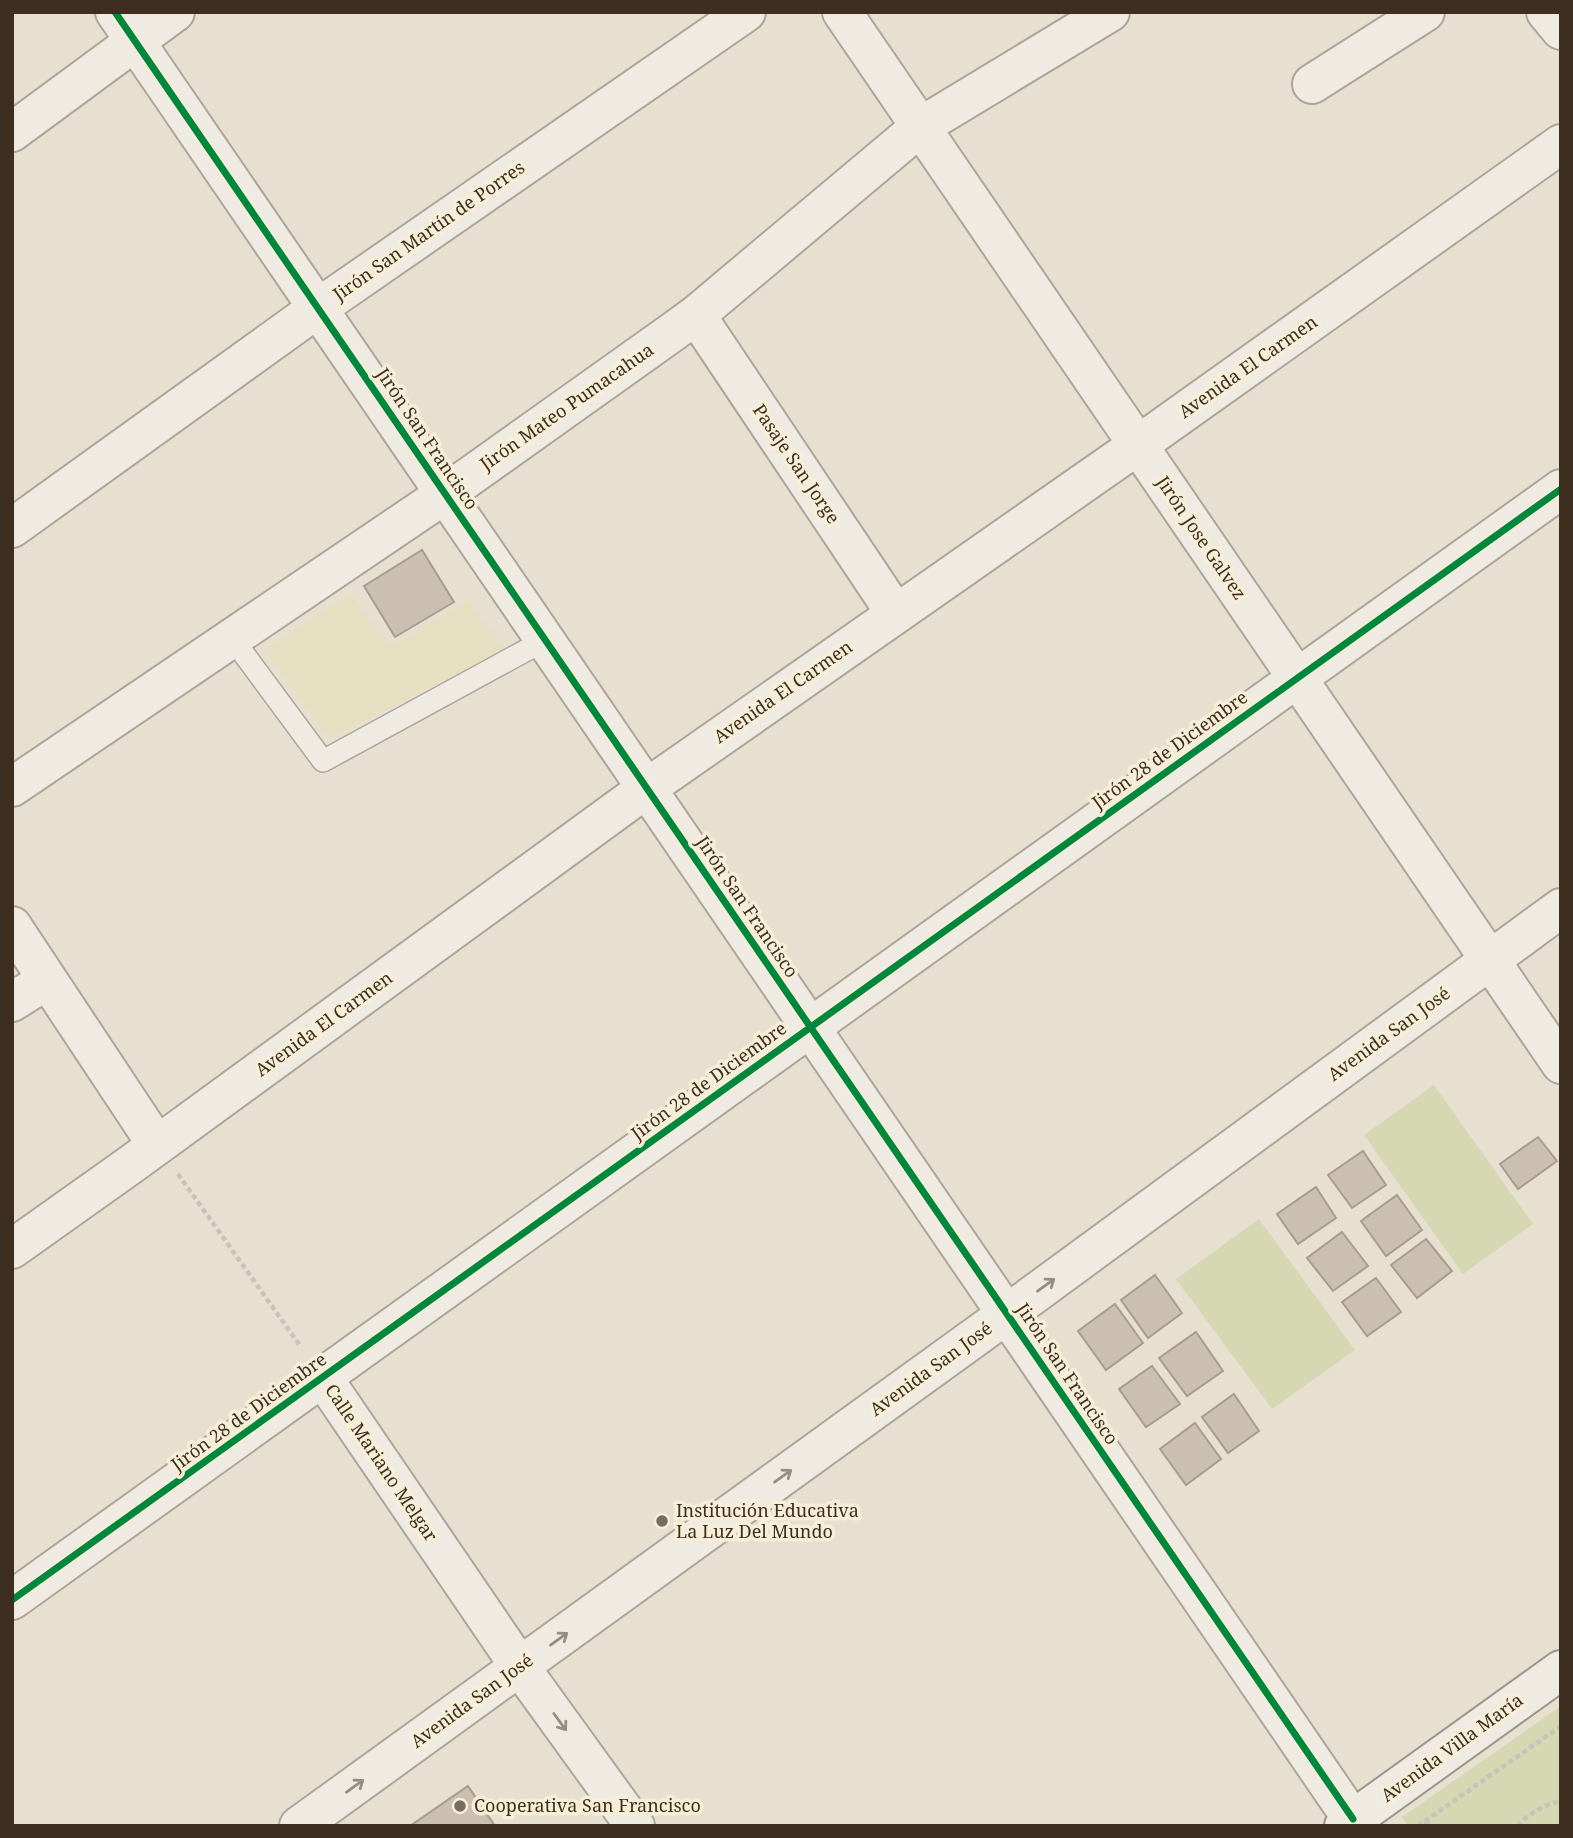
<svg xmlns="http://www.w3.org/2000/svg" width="1573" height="1838" viewBox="0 0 1573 1838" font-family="'Noto Serif',serif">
	<rect width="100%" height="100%" fill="#e7e0d1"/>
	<path fill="#e6dfc2" d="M351 594 391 647 468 600 505 649 329 739 264 649Z"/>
	<g fill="#d6d7b3">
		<path d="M1434 1085 1533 1224 1463 1274 1364 1135Z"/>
		<path d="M1259 1219 1355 1350 1272 1409 1176 1279Z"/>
		<path d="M1561 1706V1826H1408L1402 1817Z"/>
	</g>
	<g fill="#cbbfb2" stroke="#a89c90" stroke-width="2">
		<path d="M422 550 454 602 395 637 364 586Z"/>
		<path d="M1538 1137 1557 1161 1518 1189 1500 1164Z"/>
		<path d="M1363 1151 1386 1185 1352 1208 1328 1175Z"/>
		<path d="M1316 1187 1336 1218 1298 1244 1277 1214Z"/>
		<path d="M1397 1195 1422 1230 1386 1256 1361 1221Z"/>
		<path d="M1342 1232 1368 1266 1333 1291 1307 1258Z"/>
		<path d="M1426 1239 1452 1271 1417 1298 1391 1265Z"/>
		<path d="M1155 1275 1182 1313 1148 1338 1121 1300Z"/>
		<path d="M1376 1278 1401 1312 1367 1336 1342 1302Z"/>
		<path d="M1115 1304 1143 1343 1106 1370 1078 1331Z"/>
		<path d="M1196 1332 1223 1371 1187 1396 1159 1358Z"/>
		<path d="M1152 1366 1180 1404 1146 1427 1119 1389Z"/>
		<path d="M1234 1394 1259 1431 1228 1453 1202 1417Z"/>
		<path d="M1195 1423 1221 1459 1186 1485 1160 1449Z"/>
		<path d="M468 1786 495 1826H410Z"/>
	</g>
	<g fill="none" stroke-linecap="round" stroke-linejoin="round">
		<g stroke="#ada599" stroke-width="24">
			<path id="lane" d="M232 638 323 761 545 640"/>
		</g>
		<g stroke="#ada599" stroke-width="42">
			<g id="street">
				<path d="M115 12 1357 1826"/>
				<path d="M842 12 1561 1064"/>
				<path d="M1546 12 1561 30"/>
				<path d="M1312 84 1425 12"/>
				<path d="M12 132 175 12"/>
				<path d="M696 315 896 614"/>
				<path d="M12 528 318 308 746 12"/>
				<path d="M12 787 445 494 674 331 696 315 920 127 1110 12"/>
				<path d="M12 926 157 1145"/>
				<path d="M12 1002 47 980"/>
				<path d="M12 1249 133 1163 647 788 1138 445 1561 144"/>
				<path d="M323 1378 520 1667 635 1826"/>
				<path d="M12 1600 1561 489"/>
				<path d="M299 1826 1007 1314 1561 908"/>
			</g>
		</g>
		<g stroke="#9c958a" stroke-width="42">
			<path id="secondary" d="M1344 1826 1561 1670"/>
		</g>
		<g stroke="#c8c2b9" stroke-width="4.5" stroke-dasharray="5 3.5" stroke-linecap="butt">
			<path d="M178 1174 301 1347"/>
			<path d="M1425 1821 1431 1826"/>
			<path d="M1418 1826 1561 1726"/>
			<path d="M1518 1826C1527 1814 1546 1804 1561 1801"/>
		</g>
		<use href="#lane" stroke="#efebe3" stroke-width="21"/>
		<use href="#street" stroke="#efebe3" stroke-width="38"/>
		<use href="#secondary" stroke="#efebe3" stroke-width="38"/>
		<g stroke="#f7eed8" stroke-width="11">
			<g id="cycleway">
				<path d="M115 12 1353 1819"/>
				<path d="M12 1600 1561 489"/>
			</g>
		</g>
		<use href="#cycleway" stroke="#00873e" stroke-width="7"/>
	</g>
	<defs><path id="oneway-shaft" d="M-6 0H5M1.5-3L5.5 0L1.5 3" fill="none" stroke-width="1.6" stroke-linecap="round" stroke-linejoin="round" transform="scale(1.75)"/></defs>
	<g stroke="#968c82">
		<use href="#oneway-shaft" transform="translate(1046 1285) rotate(-36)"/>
		<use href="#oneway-shaft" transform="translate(783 1476) rotate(-36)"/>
		<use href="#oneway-shaft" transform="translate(559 1639) rotate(-36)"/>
		<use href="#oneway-shaft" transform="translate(560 1722) rotate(54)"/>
		<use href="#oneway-shaft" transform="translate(355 1786) rotate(-36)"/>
	</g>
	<g fill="#786c5e" stroke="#f7eed8" stroke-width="2.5">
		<circle cx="662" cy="1521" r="7"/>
		<circle cx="460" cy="1806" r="7"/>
	</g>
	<g text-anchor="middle" stroke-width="7" stroke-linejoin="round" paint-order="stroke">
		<g font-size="18" fill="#3d2e20" stroke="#f7eed8">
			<text transform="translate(429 231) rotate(-35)" y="6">Jirón San Martín de Porres</text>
			<text transform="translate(1248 367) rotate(-35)" y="6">Avenida El Carmen</text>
			<text transform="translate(567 407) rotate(-35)" y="6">Jirón Mateo Pumacahua</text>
			<text transform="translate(427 439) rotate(56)" y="6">Jirón San Francisco</text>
			<text transform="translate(796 464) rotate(56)" y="6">Pasaje San Jorge</text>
			<text transform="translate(1201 538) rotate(56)" y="6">Jirón Jose Galvez</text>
			<text transform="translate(783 692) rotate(-35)" y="6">Avenida El Carmen</text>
			<text transform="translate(1170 750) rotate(-36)" y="6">Jirón 28 de Diciembre</text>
			<text transform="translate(747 907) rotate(56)" y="6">Jirón San Francisco</text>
			<text transform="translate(324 1024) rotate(-36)" y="6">Avenida El Carmen</text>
			<text transform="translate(1389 1034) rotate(-36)" y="6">Avenida San José</text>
			<text transform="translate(709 1081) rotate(-36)" y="6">Jirón 28 de Diciembre</text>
			<text transform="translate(931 1369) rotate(-36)" y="6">Avenida San José</text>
			<text transform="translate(1067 1374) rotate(56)" y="6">Jirón San Francisco</text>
			<text transform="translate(249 1412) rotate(-36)" y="6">Jirón 28 de Diciembre</text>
			<text transform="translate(381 1463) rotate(56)" y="6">Calle Mariano Melgar</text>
			<text transform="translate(472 1701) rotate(-36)" y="6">Avenida San José</text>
			<text transform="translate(1452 1748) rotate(-36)" y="6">Avenida Villa María</text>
		</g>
		<g font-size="18" fill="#3d2e20" stroke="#f7eed8" text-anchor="start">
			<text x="676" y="1517">Institución Educativa<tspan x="676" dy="21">La Luz Del Mundo</tspan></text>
			<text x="474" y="1812">Cooperativa San Francisco</text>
		</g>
	</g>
	<rect width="1573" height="1838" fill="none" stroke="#3d2e20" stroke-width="28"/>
</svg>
